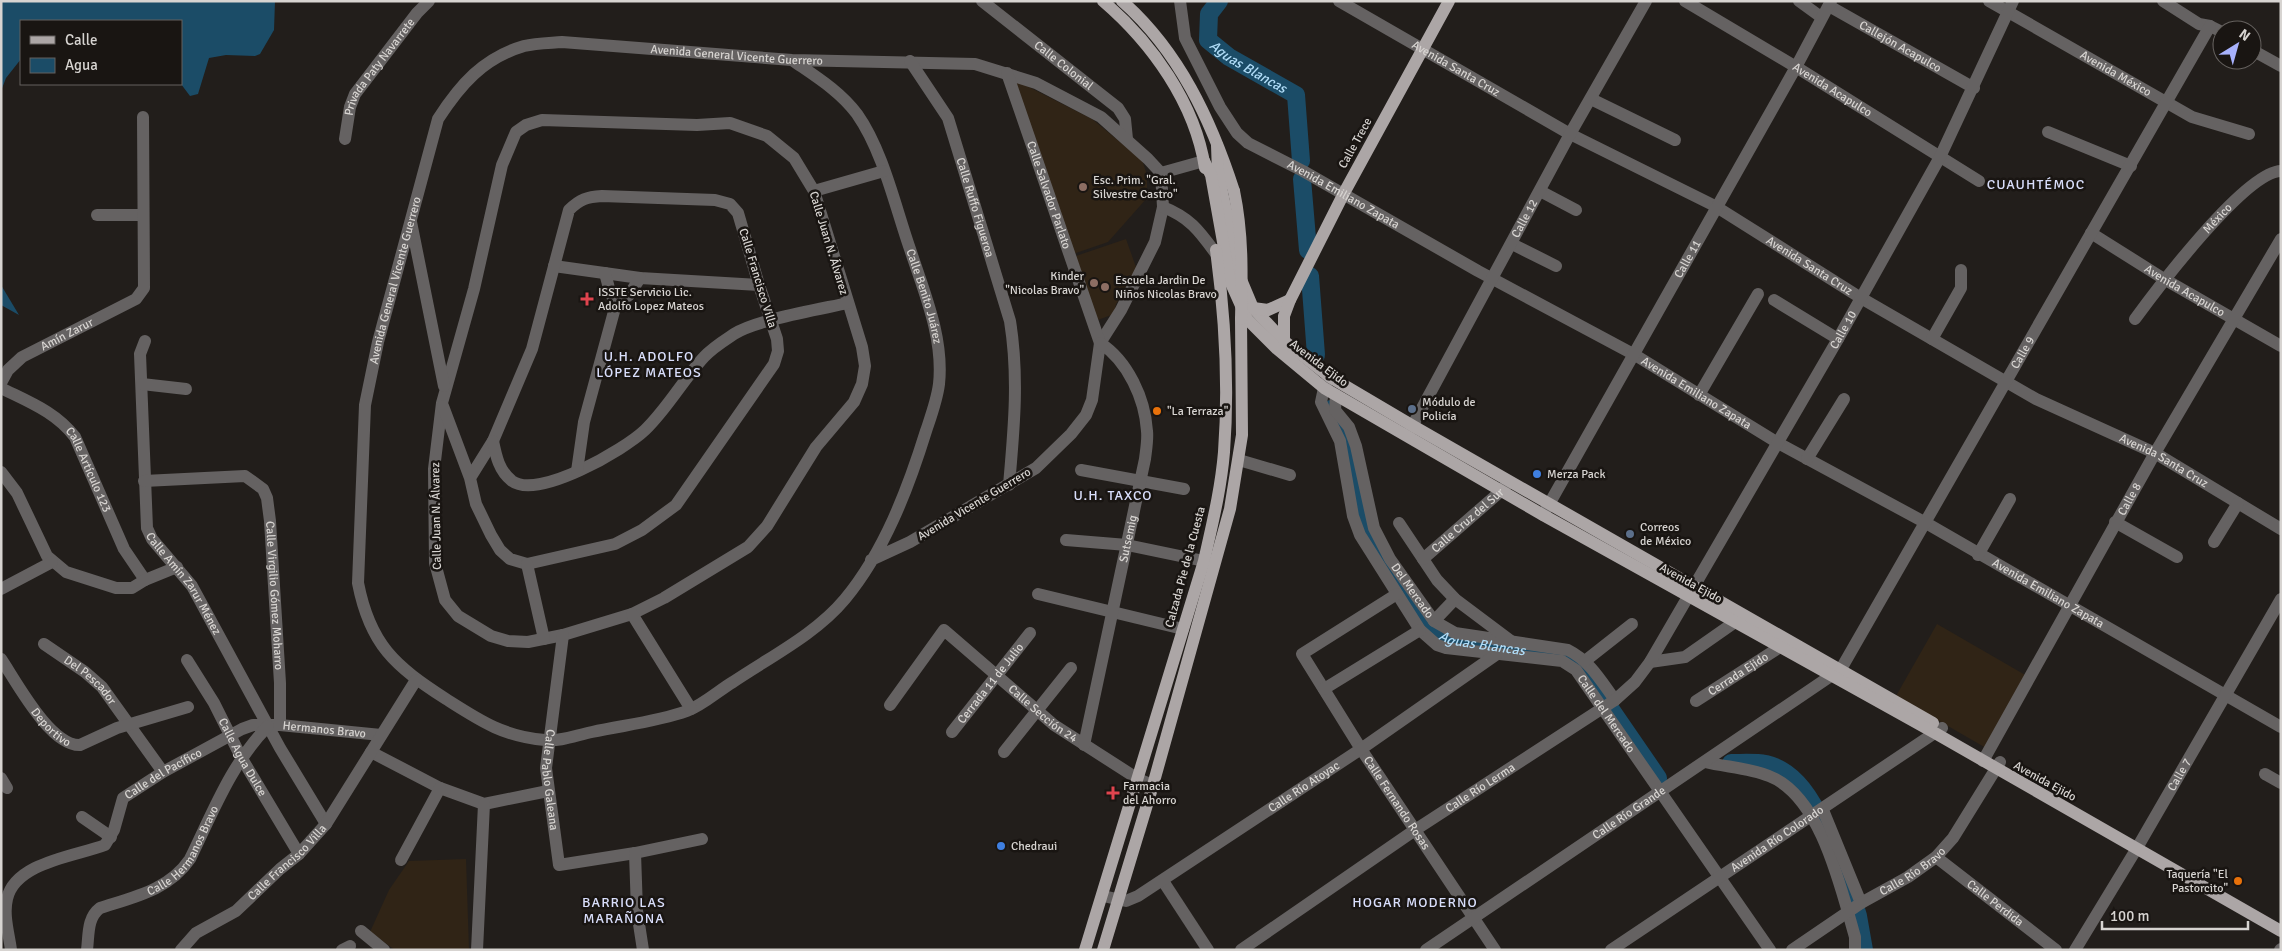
<svg xmlns="http://www.w3.org/2000/svg" width="2282" height="951" viewBox="0 0 2282 951" font-family="Signika,sans-serif">
	<rect width="100%" height="100%" fill="#221e1b"/>
	<g fill="#302416">
		<path d="M1013 79 1092 119 1142 160 1147 175V198L1108 242 1073 254Z"/>
		<path d="M1126 239 1137 270 1116 304 1114 314 1095 321 1073 257Z"/>
		<path d="M1937 624 2027 676 1986 748 1896 696Z"/>
		<path d="M466 859 469 950H395L370 932 389 890 409 861Z"/>
	</g>
	<g fill="#1b4c67">
		<path d="M1 1H275L274 30 260 54 255 56 226 55 209 58 198 94 190 96 181 84V21H21V59L6 78 1 91Z"/>
		<path d="M1 285 19 315 1 305Z"/>
	</g>
	<g fill="none" stroke-linecap="round" stroke-linejoin="round">
		<g stroke="#1b4c67" stroke-width="18">
			<path id="s1" d="M1219 1 1209 14 1208 40 1229 57 1296 95 1301 161"/>
			<path d="M1302 179 1308 250"/>
			<path d="M1310 276 1316 355"/>
			<path id="s2" d="M1331 409 1342 431 1350 452 1360 517 1394 576 1431 630 1452 640 1564 656 1579 663 1658 778"/>
			<path d="M1731 763C1742 763 1755 762 1766 764 1796 771 1813 802 1825 828"/>
			<path d="M1845 874 1858 916 1864 950"/>
		</g>
		<g stroke="#656262" stroke-width="12">
			<path id="s3" d="M982 1 1118 108 1125 119 1127 139"/>
			<path id="s4" d="M1180 1 1185 38 1220 107 1237 133 1248 143 1303 171 1478 271 1635 355 1778 443 1926 523 2281 727"/>
			<path id="s5" d="M1339 1 1570 134 1715 206 1861 298 2036 399 2155 453 2281 529"/>
			<path id="s6" d="M1685 1 1796 67 1979 181"/>
			<path d="M1799 1 1821 17"/>
			<path id="s7" d="M1989 1 2192 117 2249 134"/>
			<path d="M2163 1 2199 24 2210 26 2222 32"/>
			<path id="s8" d="M1829 6 1974 88"/>
			<path d="M2252 50 2281 66"/>
			<path id="s9" d="M792 60C815 76 840 91 857 114 883 151 895 206 910 249 924 292 944 338 939 384 937 400 931 416 926 431 908 489 884 552 845 599 816 634 770 657 733 682 718 691 703 705 687 711 656 722 624 725 592 732 577 735 560 742 545 740 504 737 479 720 446 699 395 666 370 645 358 583L365 405 378 342 438 119C460 85 483 58 524 46 536 43 550 43 562 42L792 60 975 64 1036 83 1101 117 1148 159 1161 173 1163 207 1155 242 1121 310 1100 343 1092 400 1086 415 1071 434 1036 468 910 542 871 560"/>
			<path id="s10" d="M910 61 948 118 1010 321C1019 377 1014 428 1009 485"/>
			<path id="s11" d="M1007 73 1100 343"/>
			<path d="M1591 99 1675 140"/>
			<path d="M542 120 697 125 730 123 767 136 794 158 814 191 862 347 865 366 862 384 854 402 816 447 767 526 748 547 664 598 632 614 563 635 528 642 508 641 491 636 458 616 445 600 435 563 434 469 442 403 474 289 502 165 516 132 526 125Z"/>
			<path d="M2048 132 2131 166"/>
			<path id="s12" d="M345 139 350 107 355 94 417 13 429 1"/>
			<path d="M1161 173 1204 161"/>
			<path d="M814 191 884 171"/>
			<path d="M1540 191 1576 210"/>
			<path d="M1163 207C1191 218 1200 232 1217 255"/>
			<path d="M97 215H143"/>
			<path d="M411 222 444 386"/>
			<path id="s13" d="M2091 233 2164 279 2281 346"/>
			<path d="M1512 244 1556 266"/>
			<path d="M554 266 640 278 759 285"/>
			<path d="M605 273 610 292 616 304"/>
			<path d="M1774 300 1838 339"/>
			<path id="s14" d="M2135 319C2157 289 2245 172 2281 171"/>
			<path d="M1932 339 1961 288V270"/>
			<path id="s15" d="M145 341 140 354 147 528 152 539 192 586 280 748 326 824"/>
			<path id="s16" d="M1328 379 1324 388 1321 402 1340 441 1353 516 1360 535 1420 630 1437 645 1446 648 1562 661 1576 670 1770 950"/>
			<path id="s17" d="M1 383 8 370 22 357 136 299 144 288 143 117"/>
			<path d="M142 384 186 389"/>
			<path id="s18" d="M1 388C29 402 56 412 75 437L124 549 145 580"/>
			<path id="s19" d="M1336 395 1335 410 1349 427 1356 446 1374 528 1390 559 1434 621 1455 633 1568 650C1590 661 1601 681 1615 700"/>
			<path d="M1699 395 1758 294"/>
			<path d="M443 406 470 478 476 504 491 535 500 550 510 559 527 564 615 544 642 530 676 505 774 364 778 351 777 339 759 285 738 213 730 204 715 200 602 196C587 197 580 199 569 210L532 349 493 441 470 478"/>
			<path id="s20" d="M1408 434 1570 134 1646 1"/>
			<path d="M493 441C496 456 499 471 512 481 538 500 624 450 645 430 667 409 683 380 704 357 712 348 725 340 734 334 755 320 821 309 848 303"/>
			<path d="M1807 459 1844 399"/>
			<path d="M1239 460 1290 475"/>
			<path d="M1081 470 1184 489"/>
			<path d="M577 471 584 422 616 304 629 295 640 278"/>
			<path d="M1 472 17 493 47 556 66 572 116 588H132L145 580 177 567"/>
			<path id="s21" d="M144 481 245 476 263 489 267 498 270 521 280 683V725"/>
			<path id="s22" d="M1543 515 1796 67 1831 1"/>
			<path d="M2115 522 2177 557"/>
			<path d="M1399 523 1437 580 1455 599 1511 641"/>
			<path d="M1066 540 1127 545 1204 561"/>
			<path d="M2214 542 2238 503"/>
			<path d="M1978 555 2010 499"/>
			<path id="s23" d="M1423 559 1501 491 1507 484"/>
			<path d="M527 564 544 639"/>
			<path d="M1 589 52 562"/>
			<path d="M1038 594 1183 629"/>
			<path id="s24" d="M1397 594 1302 654 1361 749 1495 950"/>
			<path d="M632 614 691 709"/>
			<path d="M1434 621 1455 599"/>
			<path id="s25" d="M563 635 546 768 559 865 635 853 702 839"/>
			<path id="s26" d="M44 644 85 672 102 687 163 772"/>
			<path id="s27" d="M1 659C16 681 50 746 80 745L117 728 188 707"/>
			<path id="s28" d="M187 660 214 703 241 757 299 854"/>
			<path d="M1585 661 1632 624"/>
			<path d="M1650 662 1685 657 1735 622"/>
			<path d="M1324 689 1420 630"/>
			<path id="s29" d="M1696 701 1780 647"/>
			<path id="s30" d="M890 705 944 630 1054 725 1138 779 1153 785"/>
			<path id="s31" d="M952 732 1030 633"/>
			<path id="s32" d="M1084 745 1145 459C1146 450 1148 440 1147 431 1145 399 1128 361 1100 343"/>
			<path d="M371 752 440 788 484 804 548 791"/>
			<path d="M1004 752 1071 668"/>
			<path id="s33" d="M1983 761 2155 453 2281 239"/>
			<path d="M1705 762C1725 767 1750 768 1769 776 1821 796 1841 889 1855 937V950"/>
			<path d="M2265 774 2281 783"/>
			<path d="M1 778 7 788"/>
			<path d="M1823 810 1861 903"/>
			<path d="M82 817 111 837"/>
			<path d="M635 853 637 911 643 950"/>
			<path id="s34" d="M1936 857 2056 950"/>
			<path d="M401 860 440 788"/>
			<path d="M1163 881 1208 950"/>
			<path id="s35" d="M1103 896 1126 901 1138 896 1361 749 1497 654"/>
			<path d="M361 931 384 950"/>
			<path id="s36" d="M11 950C9 934 3 915 7 899 15 862 77 856 105 845L114 830 123 798 163 772 242 729 253 725H280L381 735"/>
			<path id="s37" d="M87 950C89 934 87 918 100 908 134 897 169 890 190 859 213 812 231 764 268 726"/>
			<path id="s38" d="M181 950 196 933 236 911 280 869 299 854 326 824 416 680"/>
			<path d="M342 950 350 946"/>
			<path d="M477 950 484 804"/>
			<path id="s39" d="M1241 950 1415 830 1615 700 1635 682 1650 662 1838 339 1940 157 2013 1"/>
			<path id="s40" d="M1426 950 1841 669 2210 26"/>
			<path id="s41" d="M1611 950 1942 728"/>
			<path id="s42" d="M1792 950 1861 903 1908 877 1936 857 1953 838 2000 762"/>
			<path id="s43" d="M2075 950 2137 848 2281 599"/>
			<path d="M2280 950 2281 949"/>
		</g>
		<g stroke="#aca6a6" stroke-width="12">
			<path d="M1103 1C1152 43 1195 103 1205 168"/>
			<path d="M1122 1C1179 51 1211 120 1234 191"/>
			<path d="M1217 145 1218 173 1240 277 1253 308 1284 341 1330 377 1413 426 1933 723"/>
			<path d="M1204 161 1211 175 1230 281 1247 319 1277 349 1324 388 1543 515 1935 733 2281 931"/>
			<path d="M1253 308 1268 310 1290 300"/>
			<path d="M1284 341V316L1290 300 1344 193 1449 1"/>
			<path d="M1085 950 1204 561C1212 525 1221 489 1224 452 1229 385 1225 317 1216 250"/>
			<path d="M1103 950 1153 785 1230 509 1242 435 1241 319"/>
		</g>
		<path stroke="#aca6a6" stroke-width="12" d="M1234 191C1243 234 1242 275 1241 319"/>
	</g>
	<g fill="#8d6e63" stroke="#191512" stroke-width="2">
		<circle cx="1083" cy="187" r="5"/>
		<circle cx="1094" cy="283" r="5"/>
		<circle cx="1105" cy="287" r="5"/>
	</g>
	<g fill="#e0444e" stroke="#191512" stroke-width="2">
		<path d="M584.5 291.5h5v5h5v5h-5v5h-5v-5h-5v-5h5z"/>
		<path d="M1110.5 785.5h5v5h5v5h-5v5h-5v-5h-5v-5h5z"/>
	</g>
	<g fill="#5c6f8a" stroke="#191512" stroke-width="2">
		<circle cx="1412" cy="409" r="5"/>
		<circle cx="1630" cy="534" r="5"/>
	</g>
	<g fill="#e8710a" stroke="#191512" stroke-width="2">
		<circle cx="1157" cy="411" r="5"/>
		<circle cx="2238" cy="881" r="5"/>
	</g>
	<g fill="#3f7fe0" stroke="#191512" stroke-width="2">
		<circle cx="1537" cy="474" r="5"/>
		<circle cx="1001" cy="846" r="5"/>
	</g>
	<g text-anchor="middle" stroke-width="5" stroke-linejoin="round" paint-order="stroke">
		<g font-size="12" fill="#d7d4d1" stroke="#191512">
			<text dy="4" stroke="none"><textPath href="#s8" startOffset="82">Callejón Acapulco</textPath></text>
			<text dy="4" stroke="none"><textPath href="#s9" startOffset="2008">Avenida General Vicente Guerrero</textPath></text>
			<text dy="4" stroke="none"><textPath href="#s3" startOffset="104">Calle Colonial</textPath></text>
			<text dy="4" stroke="none"><textPath href="#s12" startOffset="82">Privada Paty Navarrete</textPath></text>
			<text dy="4" stroke="none"><textPath href="#s5" startOffset="135">Avenida Santa Cruz</textPath></text>
			<text dy="4" stroke="none"><textPath href="#s7" startOffset="146">Avenida México</textPath></text>
			<text dy="4" stroke="none"><textPath href="#s6" startOffset="172">Avenida Acapulco</textPath></text>
			<text transform="translate(1355 143) rotate(-61)" y="4">Calle Trece</text>
			<text dy="4" stroke="none"><textPath href="#s11" startOffset="129">Calle Salvador Parlato</textPath></text>
			<text dy="4" stroke="none"><textPath href="#s4" startOffset="269">Avenida Emiliano Zapata</textPath></text>
			<text dy="4" stroke="none"><textPath href="#s10" startOffset="162">Calle Ruffo Figueroa</textPath></text>
			<text dy="4" stroke="none"><textPath href="#s20" startOffset="245">Calle 12</textPath></text>
			<text dy="4" stroke="none"><textPath href="#s14" startOffset="130">México</textPath></text>
			<text transform="translate(829 243) rotate(73)" y="4">Calle Juan N. Álvarez</text>
			<text dy="4" stroke="none"><textPath href="#s22" startOffset="294">Calle 11</textPath></text>
			<text dy="4" stroke="none"><textPath href="#s5" startOffset="540">Avenida Santa Cruz</textPath></text>
			<text transform="translate(758 278) rotate(73)" y="4">Calle Francisco Villa</text>
			<text dy="4" stroke="none"><textPath href="#s9" startOffset="1512">Avenida General Vicente Guerrero</textPath></text>
			<text dy="4" stroke="none"><textPath href="#s13" startOffset="110">Avenida Acapulco</textPath></text>
			<text dy="4" stroke="none"><textPath href="#s9" startOffset="280">Calle Benito Juárez</textPath></text>
			<text dy="4" stroke="none"><textPath href="#s39" startOffset="886">Calle 10</textPath></text>
			<text dy="4" stroke="none"><textPath href="#s17" startOffset="84">Amín Zarur</textPath></text>
			<text dy="4" stroke="none"><textPath href="#s40" startOffset="866">Calle 9</textPath></text>
			<text transform="translate(1319 363) rotate(37)" y="4">Avenida Ejido</text>
			<text dy="4" stroke="none"><textPath href="#s4" startOffset="674">Avenida Emiliano Zapata</textPath></text>
			<text dy="4" stroke="none"><textPath href="#s5" startOffset="945">Avenida Santa Cruz</textPath></text>
			<text dy="4" stroke="none"><textPath href="#s18" startOffset="125">Calle Artículo 123</textPath></text>
			<text dy="4" stroke="none"><textPath href="#s33" startOffset="300">Calle 8</textPath></text>
			<text transform="translate(974 504) rotate(-31)" y="4">Avenida Vicente Guerrero</text>
			<text transform="translate(436 516) rotate(-91)" y="4">Calle Juan N. Álvarez</text>
			<text dy="4" stroke="none"><textPath href="#s23" startOffset="59">Calle Cruz del Sur</textPath></text>
			<text dy="4" stroke="none"><textPath href="#s32" startOffset="211">Sutsemig</textPath></text>
			<text transform="translate(1185 567) rotate(-75)" y="4">Calzada Pie de la Cuesta</text>
			<text dy="4" stroke="none"><textPath href="#s15" startOffset="255">Calle Amín Zarur Ménez</textPath></text>
			<text transform="translate(1691 583) rotate(29)" y="4">Avenida Ejido</text>
			<text dy="4" stroke="none"><textPath href="#s19" startOffset="215">Del Mercado</textPath></text>
			<text dy="4" stroke="none"><textPath href="#s4" startOffset="1079">Avenida Emiliano Zapata</textPath></text>
			<text dy="4" stroke="none"><textPath href="#s21" startOffset="231">Calle Virgilio Gómez Moharro</textPath></text>
			<text dy="4" stroke="none"><textPath href="#s29" startOffset="50">Cerrada Ejido</textPath></text>
			<text dy="4" stroke="none"><textPath href="#s26" startOffset="59">Del Pescador</textPath></text>
			<text dy="4" stroke="none"><textPath href="#s31" startOffset="62">Cerrada 11 de Julio</textPath></text>
			<text dy="4" stroke="none"><textPath href="#s30" startOffset="222">Calle Sección 24</textPath></text>
			<text dy="4" stroke="none"><textPath href="#s16" startOffset="495">Calle del Mercado</textPath></text>
			<text dy="4" stroke="none"><textPath href="#s27" startOffset="85">Deportivo</textPath></text>
			<text dy="4" stroke="none"><textPath href="#s36" startOffset="440">Hermanos Bravo</textPath></text>
			<text dy="4" stroke="none"><textPath href="#s28" startOffset="112">Calle Agua Dulce</textPath></text>
			<text dy="4" stroke="none"><textPath href="#s36" startOffset="266">Calle del Pacífico</textPath></text>
			<text dy="4" stroke="none"><textPath href="#s43" startOffset="204">Calle 7</textPath></text>
			<text dy="4" stroke="none"><textPath href="#s25" startOffset="146">Calle Pablo Galeana</textPath></text>
			<text transform="translate(2045 781) rotate(29)" y="4">Avenida Ejido</text>
			<text dy="4" stroke="none"><textPath href="#s35" startOffset="235">Calle Río Atoyac</textPath></text>
			<text dy="4" stroke="none"><textPath href="#s39" startOffset="289">Calle Río Lerma</textPath></text>
			<text dy="4" stroke="none"><textPath href="#s24" startOffset="289">Calle Fernando Rosas</textPath></text>
			<text dy="4" stroke="none"><textPath href="#s40" startOffset="245">Calle Río Grande</textPath></text>
			<text dy="4" stroke="none"><textPath href="#s41" startOffset="200">Avenida Río Colorado</textPath></text>
			<text dy="4" stroke="none"><textPath href="#s37" startOffset="152">Calle Hermanos Bravo</textPath></text>
			<text dy="4" stroke="none"><textPath href="#s38" startOffset="139">Calle Francisco Villa</textPath></text>
			<text dy="4" stroke="none"><textPath href="#s42" startOffset="144">Calle Río Bravo</textPath></text>
			<text dy="4" stroke="none"><textPath href="#s34" startOffset="75">Calle Perdida</textPath></text>
		</g>
		<g font-size="12" fill="#d7d4d1" stroke="#191512" text-anchor="start">
			<text x="1093" y="184">Esc. Prim. "Gral.<tspan x="1093" dy="14">Silvestre Castro"</tspan></text>
			<text x="1084" y="280" text-anchor="end">Kinder<tspan x="1084" dy="14">"Nicolas Bravo"</tspan></text>
			<text x="1115" y="284">Escuela Jardin De<tspan x="1115" dy="14">Niños Nicolas Bravo</tspan></text>
			<text x="598" y="296">ISSTE Servicio Lic.<tspan x="598" dy="14">Adolfo Lopez Mateos</tspan></text>
			<text x="1422" y="406">Módulo de<tspan x="1422" dy="14">Policía</tspan></text>
			<text x="1167" y="415">"La Terraza"</text>
			<text x="1547" y="478">Merza Pack</text>
			<text x="1640" y="531">Correos<tspan x="1640" dy="14">de México</tspan></text>
			<text x="1123" y="790">Farmacia<tspan x="1123" dy="14">del Ahorro</tspan></text>
			<text x="1011" y="850">Chedraui</text>
			<text x="2228" y="878" text-anchor="end">Taquería "El<tspan x="2228" dy="14">Pastorcito"</tspan></text>
		</g>
		<g font-size="14" font-style="italic" fill="#b0dcf7" stroke="#191512">
			<text dy="5" stroke="none"><textPath href="#s1" startOffset="91">Aguas Blancas</textPath></text>
			<text dy="5" stroke="none"><textPath href="#s2" startOffset="300">Aguas Blancas</textPath></text>
		</g>
		<g font-size="14" letter-spacing="1" fill="#d9defb" stroke="#191512">
			<text x="2036" y="189">CUAUHTÉMOC</text>
			<text x="649" y="361">U.H. ADOLFO<tspan x="649" dy="16">LÓPEZ MATEOS</tspan></text>
			<text x="1113" y="500">U.H. TAXCO</text>
			<text x="624" y="907">BARRIO LAS<tspan x="624" dy="16">MARAÑONA</tspan></text>
			<text x="1415" y="907">HOGAR MODERNO</text>
		</g>
	</g>
	<rect width="2282" height="951" fill="none" stroke="#d7d4d1" stroke-width="5"/>
	<rect x="20" y="20" width="162" height="65" fill="#191512" stroke="#65615e"/>
	<rect x="30" y="36" width="25" height="8" fill="#aca6a6" stroke="#65615e"/>
	<text x="65" y="45" font-size="15" fill="#d7d4d1">Calle</text>
	<rect x="30" y="58" width="25" height="15" fill="#1b4c67" stroke="#65615e"/>
	<text x="65" y="70" font-size="15" fill="#d7d4d1">Agua</text>
	<g transform="translate(2237 45) rotate(37)"><circle r="24" fill="#191512" stroke="#65615e"/>
	<path d="M0-4L9 19L0 12L-9 19Z" fill="#a7b1fc"/>
	<text y="-8" font-size="14" font-weight="bold" text-anchor="middle" fill="#d7d4d1">N</text>
	</g>
	<path d="M2102 921v8h146v-8" fill="none" stroke="#d7d4d1" stroke-width="2.5"/>
	<text x="2110" y="921" font-size="15" fill="#d7d4d1" stroke="#191512" stroke-width="4" paint-order="stroke">100 m</text>
</svg>
